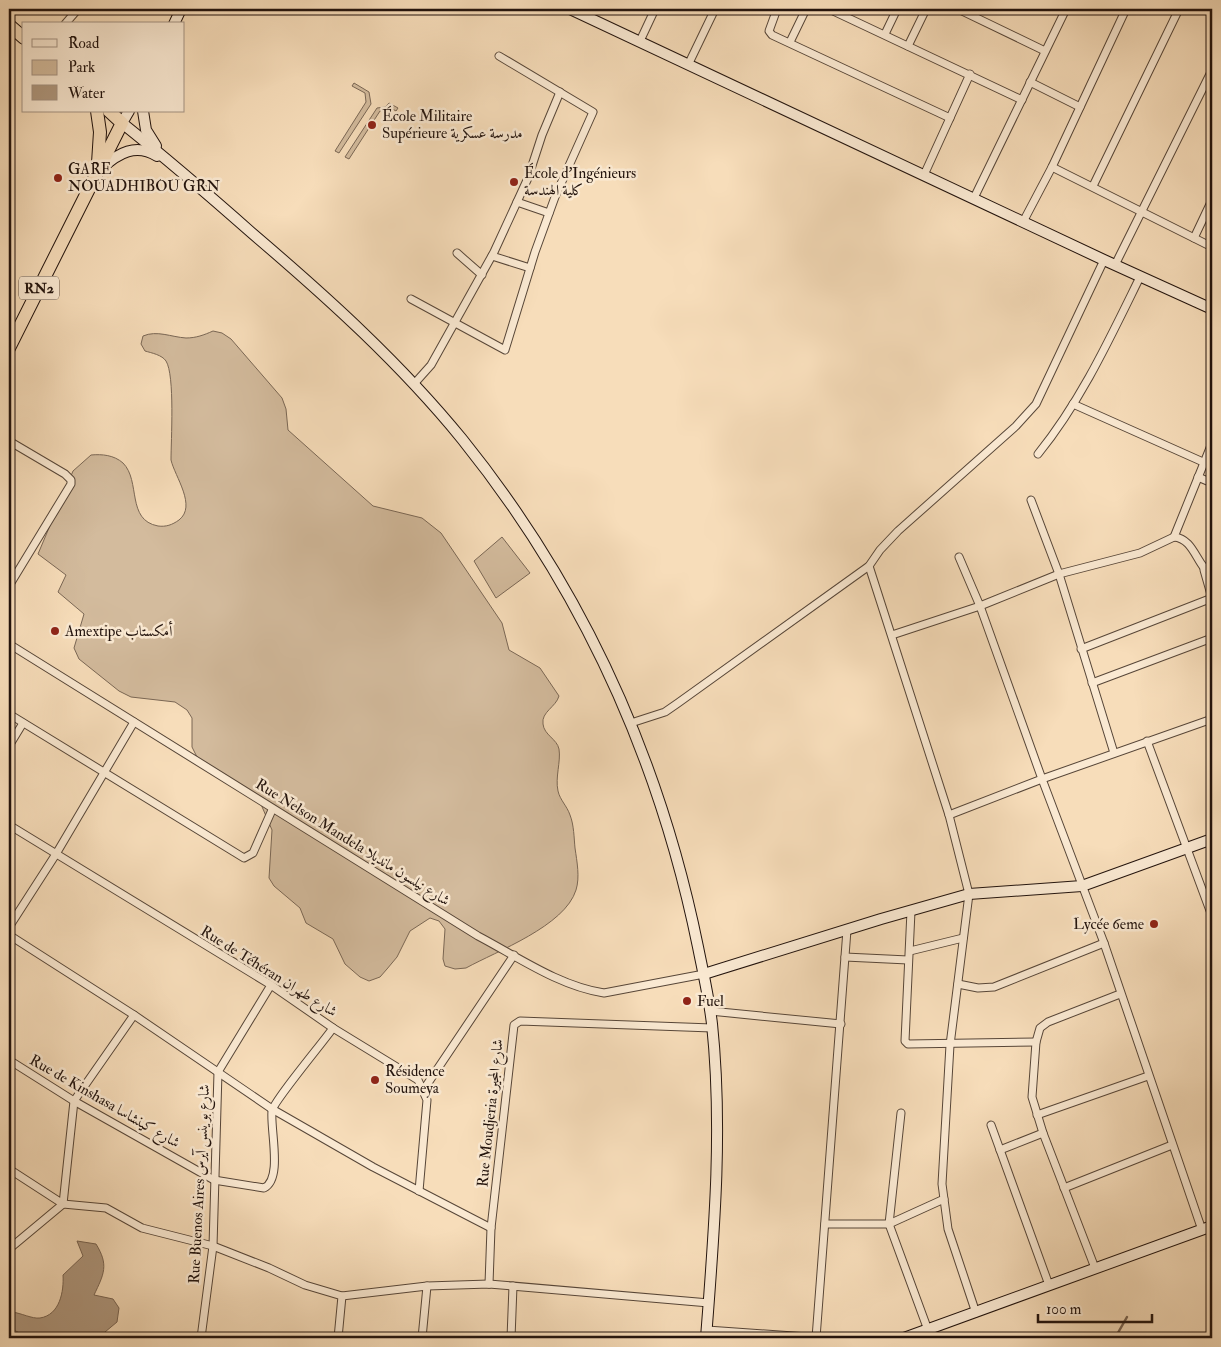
<svg xmlns="http://www.w3.org/2000/svg" width="1221" height="1347" viewBox="0 0 1221 1347" font-family="'IM FELL Double Pica',Amiri,serif">
	<rect width="100%" height="100%" fill="#f7ddba"/>
	<filter id="stains"><feTurbulence type="fractalNoise" baseFrequency=".004" numOctaves="4"/><feColorMatrix values="0 0 0 0 .2 0 0 0 0 .09 0 0 0 0 .02 0 0 0 .5 -.17"/></filter>
	<radialGradient id="worn" r=".72"><stop offset=".6" stop-color="#630" stop-opacity="0"/><stop offset="1" stop-color="#630" stop-opacity=".3"/></radialGradient>
	<g fill="#d3bb9d" stroke="#7a6755">
		<path d="M354 83 369 92 371 104 339 153 335 151 366 102 365 93 352 86Z"/>
		<path d="M389 103 398 108 396 111 389 107 380 111 349 159 345 157 377 108 385 107Z"/>
		<path d="M213 331 222 333 231 339 282 398 286 409 288 430 373 506 422 518 441 533 502 623 509 650 540 668 559 696C556 707 541 712 543 724 544 735 557 739 559 749 561 762 555 777 558 791 560 800 567 806 570 815 574 825 574 838 575 848 577 862 580 877 576 890 565 926 497 951 466 968L455 969 445 966 443 959 445 929 439 921 430 918 410 931 397 957 387 969 380 977 369 981 360 977 345 964 333 939 306 923 300 908 274 886 269 878 272 830 260 802 198 759 192 747V718L187 710 175 702 131 697 119 691 79 659 74 648 84 614 58 592 66 575 38 554 73 471 91 455C102 454 114 455 123 463 141 481 126 520 158 526 166 527 172 525 179 520 197 506 175 477 171 460 171 441 175 375 166 361 162 355 152 353 145 351L141 344 143 336C157 330 171 337 186 338 196 338 204 335 213 331Z"/>
		<path d="M502 537 530 573 496 598 474 561Z"/>
	</g>
	<path fill="#af987f" stroke="#776351" d="M77 1241 96 1244C109 1265 104 1274 94 1295L113 1299 119 1308 117 1322 105 1332 103 1338H28L9 1327V1290L13 1300 12 1312C21 1313 32 1319 40 1318 60 1315 64 1291 63 1275L83 1256Z"/>
	<g fill="none" stroke-linecap="round" stroke-linejoin="round">
		<path stroke="#776351" stroke-width="2.5" d="M1115 1338 1127 1317"/>
		<g stroke="#574638" stroke-width="9">
			<g id="street">
				<path d="M777 9 769 31 772 35 950 118"/>
				<path d="M829 9 1022 100"/>
				<path d="M958 9 1045 51"/>
				<path d="M65 24 78 9"/>
				<path d="M885 34 897 9"/>
				<path d="M640 41 655 9"/>
				<path d="M790 42 806 9"/>
				<path d="M908 46 926 9"/>
				<path d="M689 63 715 9"/>
				<path d="M1030 82 1080 107"/>
				<path d="M1052 167 1212 247"/>
				<path d="M924 175 970 74"/>
				<path d="M1093 186 1179 9"/>
				<path d="M974 198 1066 9"/>
				<path d="M517 202 549 213"/>
				<path d="M1023 222 1052 167 1126 9"/>
				<path d="M1194 238 1212 200"/>
				<path d="M457 253 482 275"/>
				<path d="M492 256 530 268"/>
				<path d="M1115 265 1212 70"/>
				<path d="M411 299 505 350 535 252 555 197 593 112 499 56"/>
				<path d="M414 384 431 365 494 252 528 178 542 135 560 92"/>
				<path d="M1073 404 1203 462"/>
				<path d="M9 441 65 474 71 480V484L9 586"/>
				<path d="M1212 443 1174 537C1195 539 1196 566 1212 575"/>
				<path d="M1038 454C1081 401 1110 338 1140 277"/>
				<path d="M1198 477 1212 483"/>
				<path d="M1031 500 1059 574 1114 753"/>
				<path d="M869 566 949 815 969 894 950 1045 942 1184 948 1229 976 1313"/>
				<path d="M1204 570 1212 598"/>
				<path d="M892 635 980 606 1059 574 1140 553 1174 537"/>
				<path d="M9 644 478 936C518 957 559 986 604 993L704 974"/>
				<path d="M1081 649 1212 598"/>
				<path d="M1092 683 1212 638"/>
				<path d="M9 714 244 858 253 853 272 810"/>
				<path d="M631 723 665 712 678 703 869 566 880 550 898 531 1016 426 1036 404 1104 260"/>
				<path d="M1147 741 1212 916"/>
				<path d="M9 746 23 723"/>
				<path d="M949 815 1042 779 980 606 959 557"/>
				<path d="M9 825 271 985 333 1028 418 1080 427 1100 419 1191"/>
				<path d="M1205 894 1212 892"/>
				<path d="M911 911 905 1041 908 1044 1036 1042"/>
				<path d="M9 927 56 854 134 722"/>
				<path d="M9 935 134 1015 272 1109 373 1167 491 1228"/>
				<path d="M910 951 963 938"/>
				<path d="M845 957 908 960"/>
				<path d="M958 984 978 988 994 987 1104 943"/>
				<path d="M710 1011 841 1024"/>
				<path d="M9 1060 74 1101 214 1180 264 1188C283 1179 270 1130 272 1111 273 1102 324 1041 333 1028"/>
				<path d="M424 1089 514 955"/>
				<path d="M901 1113 889 1224 928 1330"/>
				<path d="M1037 1115 1148 1076"/>
				<path d="M991 1125 1049 1285"/>
				<path d="M1000 1150 1043 1133"/>
				<path d="M9 1169 63 1204 74 1101 134 1015"/>
				<path d="M1064 1188 1172 1145"/>
				<path d="M825 1224H889L944 1199"/>
				<path d="M1202 1230 1104 943 1042 779 1212 719"/>
				<path d="M9 1249 63 1204 106 1208 142 1228 213 1246 269 1268 305 1285 342 1296 427 1286 489 1284 709 1303"/>
				<path d="M1095 1268 1043 1133 1032 1097 1036 1042 1040 1028 1048 1022 1120 994"/>
				<path d="M489 1284 491 1228 514 1025 520 1021 712 1028"/>
				<path d="M707 1330 822 1338"/>
				<path d="M201 1338 213 1246 218 1072 271 985"/>
				<path d="M338 1338 342 1296"/>
				<path d="M422 1338 427 1286"/>
				<path d="M511 1338 513 1286"/>
				<path d="M816 1338 847 930"/>
			</g>
		</g>
		<g stroke="#22130d" stroke-width="12">
			<g id="secondary">
				<path d="M570 9 1104 260 1212 309"/>
				<path d="M174 24 181 9"/>
				<path d="M129 111 122 123C167 159 210 196 253 234 328 298 400 363 462 439 582 588 660 760 698 947 703 972 709 998 712 1024 723 1129 714 1234 706 1338"/>
				<path d="M143 111 146 130 156 146"/>
				<path d="M102 168C118 153 136 143 157 156"/>
				<path d="M704 974 881 919 969 894 1082 886 1212 839"/>
				<path d="M904 1338 1212 1226"/>
			</g>
		</g>
		<g stroke="#22130d" stroke-width="14">
			<g id="highway">
				<path d="M9 25 24 38"/>
				<path d="M97 111 100 132 98 163"/>
				<path d="M9 348 122 123 109 111"/>
			</g>
		</g>
		<use href="#street" stroke="#fae9d2" stroke-width="7"/>
		<use href="#secondary" stroke="#fae9d2" stroke-width="10"/>
		<use href="#highway" stroke="#f7ddba" stroke-width="12"/>
	</g>
	<g fill="#8f2418" stroke="#fae9d2" stroke-width="2">
		<circle cx="372" cy="125" r="5"/>
		<circle cx="58" cy="178" r="5"/>
		<circle cx="514" cy="182" r="5"/>
		<circle cx="55" cy="631" r="5"/>
		<circle cx="1154" cy="924" r="5"/>
		<circle cx="687" cy="1001" r="5"/>
		<circle cx="375" cy="1080" r="5"/>
	</g>
	<g text-anchor="middle" stroke-width="5" stroke-linejoin="round" paint-order="stroke">
		<rect fill="#fae9d2" stroke="#635348" stroke-width="1" x="19" y="276.5" width="40" height="23" rx="4"/>
		<g font-size="14" font-weight="bold" fill="#22130d">
			<text x="39" y="293">RN2</text>
		</g>
		<g font-size="15" fill="#22130d" stroke="#fae9d2" text-anchor="start">
			<text x="382" y="121">École Militaire<tspan x="382" dy="17">Supérieure مدرسة عسكرية</tspan></text>
			<text x="68" y="174">GARE<tspan x="68" dy="17">NOUADHIBOU GRN</tspan></text>
			<text x="524" y="178">École d'Ingénieurs<tspan x="524" dy="17">كلية الهندسة</tspan></text>
			<text x="65" y="636">Amextipe أمكستاب</text>
			<text x="1144" y="929" text-anchor="end">Lycée 6eme</text>
			<text x="697" y="1006">Fuel</text>
			<text x="385" y="1076">Résidence<tspan x="385" dy="17">Soumeya</tspan></text>
		</g>
		<g font-size="15" fill="#22130d" stroke="#fae9d2">
			<text transform="translate(353 842) rotate(32)" y="5">Rue Nelson Mandela شارع نيلسون مانديلا</text>
			<text transform="translate(269 971) rotate(32)" y="5">Rue de Téhéran شارع طهران</text>
			<text transform="translate(105 1101) rotate(30)" y="5">Rue de Kinshasa شارع كينشاسا</text>
			<text transform="translate(490 1113) rotate(-84)" y="5">Rue Moudjeria شارع المجيرة</text>
			<text transform="translate(199 1184) rotate(-87)" y="5">Rue Buenos Aires شارع بوينس آيرس</text>
		</g>
	</g>
	<rect width="1221" height="1347" fill="none" stroke="#f7ddba" stroke-width="30"/>
	<rect x="10" y="10" width="1201" height="1327" fill="none" stroke="#22130d" stroke-width="2.5"/>
	<rect x="15" y="15" width="1191" height="1317" fill="none" stroke="#22130d"/>
	<rect x="22" y="22" width="162" height="90" fill="#fae9d2" stroke="#a49383"/>
	<rect x="32" y="39" width="25" height="8" fill="#fae9d2" stroke="#a49383"/>
	<text x="68" y="48" font-size="15" fill="#22130d">Road</text>
	<rect x="32" y="60" width="25" height="15" fill="#d3bb9d" stroke="#a49383"/>
	<text x="68" y="72" font-size="15" fill="#22130d">Park</text>
	<rect x="32" y="85" width="25" height="15" fill="#af987f" stroke="#a49383"/>
	<text x="68" y="98" font-size="15" fill="#22130d">Water</text>
	<path d="M1038 1314v8h114v-8" fill="none" stroke="#22130d" stroke-width="2.5"/>
	<text x="1046" y="1314" font-size="15" fill="#22130d" stroke="#fae9d2" stroke-width="4" paint-order="stroke">100 m</text>
	<rect width="100%" height="100%" filter="url(#stains)"/>
	<rect width="100%" height="100%" fill="url(#worn)"/>
</svg>
